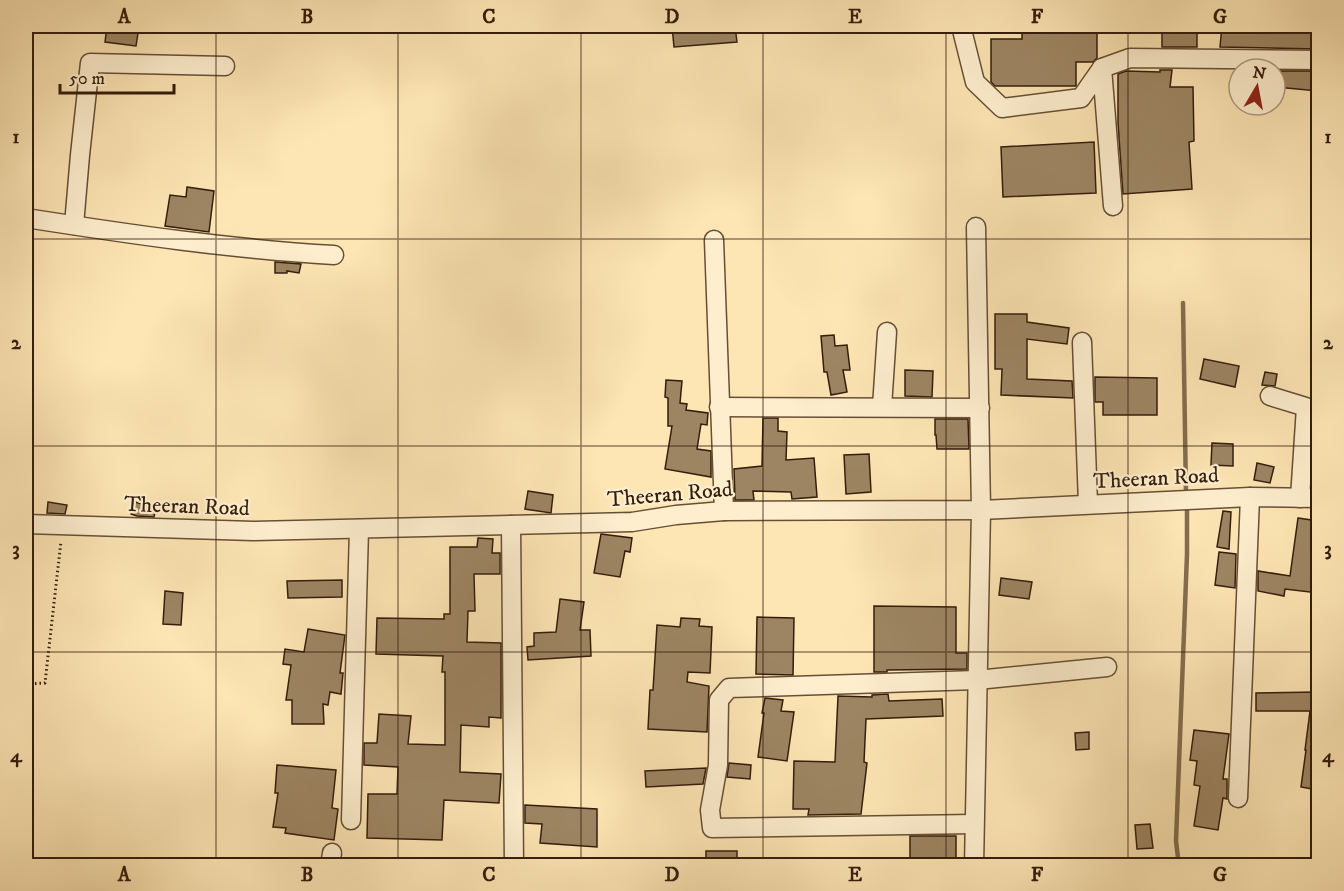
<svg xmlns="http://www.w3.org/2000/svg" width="1344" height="891" viewBox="0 0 1344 891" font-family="'IM FELL DW Pica',serif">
	<rect width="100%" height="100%" fill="#fde5b4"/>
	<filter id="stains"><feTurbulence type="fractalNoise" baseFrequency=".00333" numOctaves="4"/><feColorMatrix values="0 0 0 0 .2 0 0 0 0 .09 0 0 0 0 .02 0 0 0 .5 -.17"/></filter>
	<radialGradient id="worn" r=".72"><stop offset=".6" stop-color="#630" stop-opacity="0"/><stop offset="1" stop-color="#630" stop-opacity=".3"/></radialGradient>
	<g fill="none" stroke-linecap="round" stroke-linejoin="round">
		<g stroke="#846c4e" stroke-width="4.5">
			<path d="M1183 303 1186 495"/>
			<path d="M1179 866 1176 841 1187 554V504"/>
		</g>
	</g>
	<g fill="#9d8563" stroke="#341d0b" stroke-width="1.5">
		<path d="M107 26H129L128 32 138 33 136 46 105 42Z"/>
		<path d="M672 26H735L737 42 674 47Z"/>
		<path d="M1022 26H1097V58L1093 62H1076V86H995L991 82V39H1022Z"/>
		<rect x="1162" y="26" width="35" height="21"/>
		<path d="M1222 26H1318V49L1220 47Z"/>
		<path d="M1160 70H1172L1170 87H1193L1194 141 1189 142 1192 189 1123 194 1118 123V74L1126 71 1160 72Z"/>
		<path d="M1277 71H1318V91L1276 87Z"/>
		<path d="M1094 142 1096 193 1003 197 1001 147Z"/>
		<path d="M187 187 214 191 209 232 165 226 170 195 186 197Z"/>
		<path d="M275 262 301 264 299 273 287 271V273H275Z"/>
		<path d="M995 314H1027V322L1069 328 1067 344 1027 339V379L1072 381 1073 398 1001 395 1002 369H995Z"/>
		<path d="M834 335 835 346 847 345 850 370H843L847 392 831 395 827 372H824L821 336Z"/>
		<path d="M1204 359 1239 366 1235 387 1200 379Z"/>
		<path d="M905 370 933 371 932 397 905 396Z"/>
		<path d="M1265 372 1277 374 1275 386 1262 385Z"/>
		<path d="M1095 377 1157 378V415H1103V402H1095Z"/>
		<path d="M666 380 682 381 680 403 687 404 686 410 708 413 707 425 701 424 697 449 711 451V477L665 469 672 426H668V398L665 397Z"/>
		<path d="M763 418H778V431L787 432 786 460 814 458 817 497 792 499 791 492 753 491 754 500H735L734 469 762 466Z"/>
		<path d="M935 419H968L969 449H937L936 435H935Z"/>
		<path d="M1212 443 1233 444V466L1211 465Z"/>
		<path d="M869 454 871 492 846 494 844 455Z"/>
		<path d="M1257 463 1274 467 1270 483 1254 480Z"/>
		<path d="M528 491 553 495 551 513 525 509Z"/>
		<path d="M48 502 67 505 65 514 47 513Z"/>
		<path d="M135 502 156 508 154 517 137 516 131 514Z"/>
		<path d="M1223 511 1231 512 1229 549 1217 547Z"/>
		<path d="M1298 518 1318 521V593L1285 589 1284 596 1258 591V571L1290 576Z"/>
		<path d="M601 534 632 538 630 552 625 551 620 577 594 573Z"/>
		<path d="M478 538 493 539 492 553H500V574H474L475 611H468L467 642 501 643V718L489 717V727L461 725 460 772 501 774 499 803 444 800 442 840 367 838 368 794H397L398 767 364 765V743H377L379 714 411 716 408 744 445 745V672H442L443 656 376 654 377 618 444 619V614H450V547H477Z"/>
		<path d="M1219 552 1236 554 1235 588 1215 585Z"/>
		<path d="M1001 578 1032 582 1029 599 999 595Z"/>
		<path d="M342 580V597L288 598 287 581Z"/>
		<path d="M165 591 183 593 181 625 163 624Z"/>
		<path d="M560 599 584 602 580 630H590L591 656 528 660 527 647 534 646V633L556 632Z"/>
		<path d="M874 606 956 607V653H967V669L887 670V672H874Z"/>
		<path d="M757 617 794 618 793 675 756 674Z"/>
		<path d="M681 618 700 619 699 626 712 627 710 673 688 672 687 682 709 686 707 732 648 729 650 690H653L657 625 680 627Z"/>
		<path d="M308 629 345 635 340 673H343L341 694 330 692 328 705 323 704 324 724H292V700H286L291 665 283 664 285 649 304 652Z"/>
		<path d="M1318 692V790L1301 787 1306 750H1305L1310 711H1256V693Z"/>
		<path d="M888 694 889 701 942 699 943 716 866 719 864 762 867 763 861 814 808 815 809 809H793L794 761 835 762 838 696 872 697V695Z"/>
		<path d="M765 698 783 700 781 711 794 712 787 761 758 757 764 713H762Z"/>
		<path d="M1194 730 1229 734 1223 779H1227V799L1223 798 1218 830 1194 826 1200 786 1194 785 1197 761 1190 760Z"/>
		<path d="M1089 732V749L1076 750 1075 733Z"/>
		<path d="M729 763 751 765 750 779 727 777Z"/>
		<path d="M277 765 336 770 332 808 338 809 334 840 285 833 286 828 273 827 278 793H275Z"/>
		<path d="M706 768 703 784 646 787 645 771Z"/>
		<path d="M525 805 597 809V847L540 843 542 824 525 823Z"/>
		<path d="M1150 824 1153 848 1137 849 1135 825Z"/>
		<rect x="910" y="836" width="46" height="30"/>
		<rect x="706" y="851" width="31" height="15"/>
	</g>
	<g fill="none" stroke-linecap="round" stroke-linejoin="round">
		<g stroke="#664f35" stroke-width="21">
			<g id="minor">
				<path d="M961 26 975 82 1002 108 1081 98 1102 68"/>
				<path d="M1113 206 1102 68 1130 58 1318 60"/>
				<path d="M26 218C128 234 230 249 334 255"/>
				<path d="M74 225 80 155 90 63 225 66"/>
				<path d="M714 240 724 511"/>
				<path d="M1082 342 1088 504"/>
				<path d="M1270 396 1306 407 1300 498"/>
				<path d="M719 407 980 408"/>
				<path d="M882 407 887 332"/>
				<path d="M26 524 253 531 632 522 676 515 724 511 981 510 1250 497 1318 498"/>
				<path d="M511 525 514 866"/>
				<path d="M1238 798 1250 497"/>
				<path d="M351 820 359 529"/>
				<path d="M974 824 712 828 710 810 718 765 719 700 729 688 977 680 1107 667"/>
				<path d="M330 866 332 853"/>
				<path d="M974 866 981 510 976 227"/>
			</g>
		</g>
		<path stroke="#341d0b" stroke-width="3" stroke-dasharray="1.5 3" stroke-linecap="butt" d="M26 684 45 683 61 541"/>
		<use href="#minor" stroke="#feeece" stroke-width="18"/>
	</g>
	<path fill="none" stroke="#341d0b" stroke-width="1.5" stroke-opacity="0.55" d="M216 26V866M398 26V866M581 26V866M763 26V866M946 26V866M1128 26V866M26 239H1318M26 446H1318M26 652H1318"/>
	<g text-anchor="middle" stroke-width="4.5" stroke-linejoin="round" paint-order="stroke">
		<g font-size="22" fill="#341d0b" stroke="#feeece">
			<text transform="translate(1156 477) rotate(-3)" y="8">Theeran Road</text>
			<text transform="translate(670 493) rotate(-5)" y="8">Theeran Road</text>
			<text transform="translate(187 505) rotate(2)" y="8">Theeran Road</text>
		</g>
	</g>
	<rect width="1344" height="891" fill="none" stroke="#fde5b4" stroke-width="66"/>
	<g transform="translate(1257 87) rotate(10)"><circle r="28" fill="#feeece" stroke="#ad9a80" stroke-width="1.5"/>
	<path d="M0-4.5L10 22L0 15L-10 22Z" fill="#8f2418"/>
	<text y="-9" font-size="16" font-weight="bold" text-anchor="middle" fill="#341d0b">N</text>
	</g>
	<path d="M60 84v9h114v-9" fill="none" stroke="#341d0b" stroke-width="3"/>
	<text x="69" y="84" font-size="18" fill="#341d0b" stroke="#feeece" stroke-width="4.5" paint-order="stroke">50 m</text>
	<rect x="33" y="33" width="1278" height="825" fill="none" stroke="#341d0b" stroke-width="2"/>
	<g font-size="20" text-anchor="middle" font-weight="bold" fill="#341d0b">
		<text x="124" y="23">A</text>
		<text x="307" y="23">B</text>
		<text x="489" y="23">C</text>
		<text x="672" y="23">D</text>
		<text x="855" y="23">E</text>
		<text x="1037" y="23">F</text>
		<text x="1220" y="23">G</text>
		<text x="16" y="143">1</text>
		<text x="1328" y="143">1</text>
		<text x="16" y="349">2</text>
		<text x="1328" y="349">2</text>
		<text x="16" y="555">3</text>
		<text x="1328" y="555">3</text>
		<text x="16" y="762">4</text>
		<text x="1328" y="762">4</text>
		<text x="124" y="881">A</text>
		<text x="307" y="881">B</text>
		<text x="489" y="881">C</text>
		<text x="672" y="881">D</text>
		<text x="855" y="881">E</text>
		<text x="1037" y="881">F</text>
		<text x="1220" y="881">G</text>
	</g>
	<rect width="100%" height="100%" filter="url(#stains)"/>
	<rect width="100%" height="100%" fill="url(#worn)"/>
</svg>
